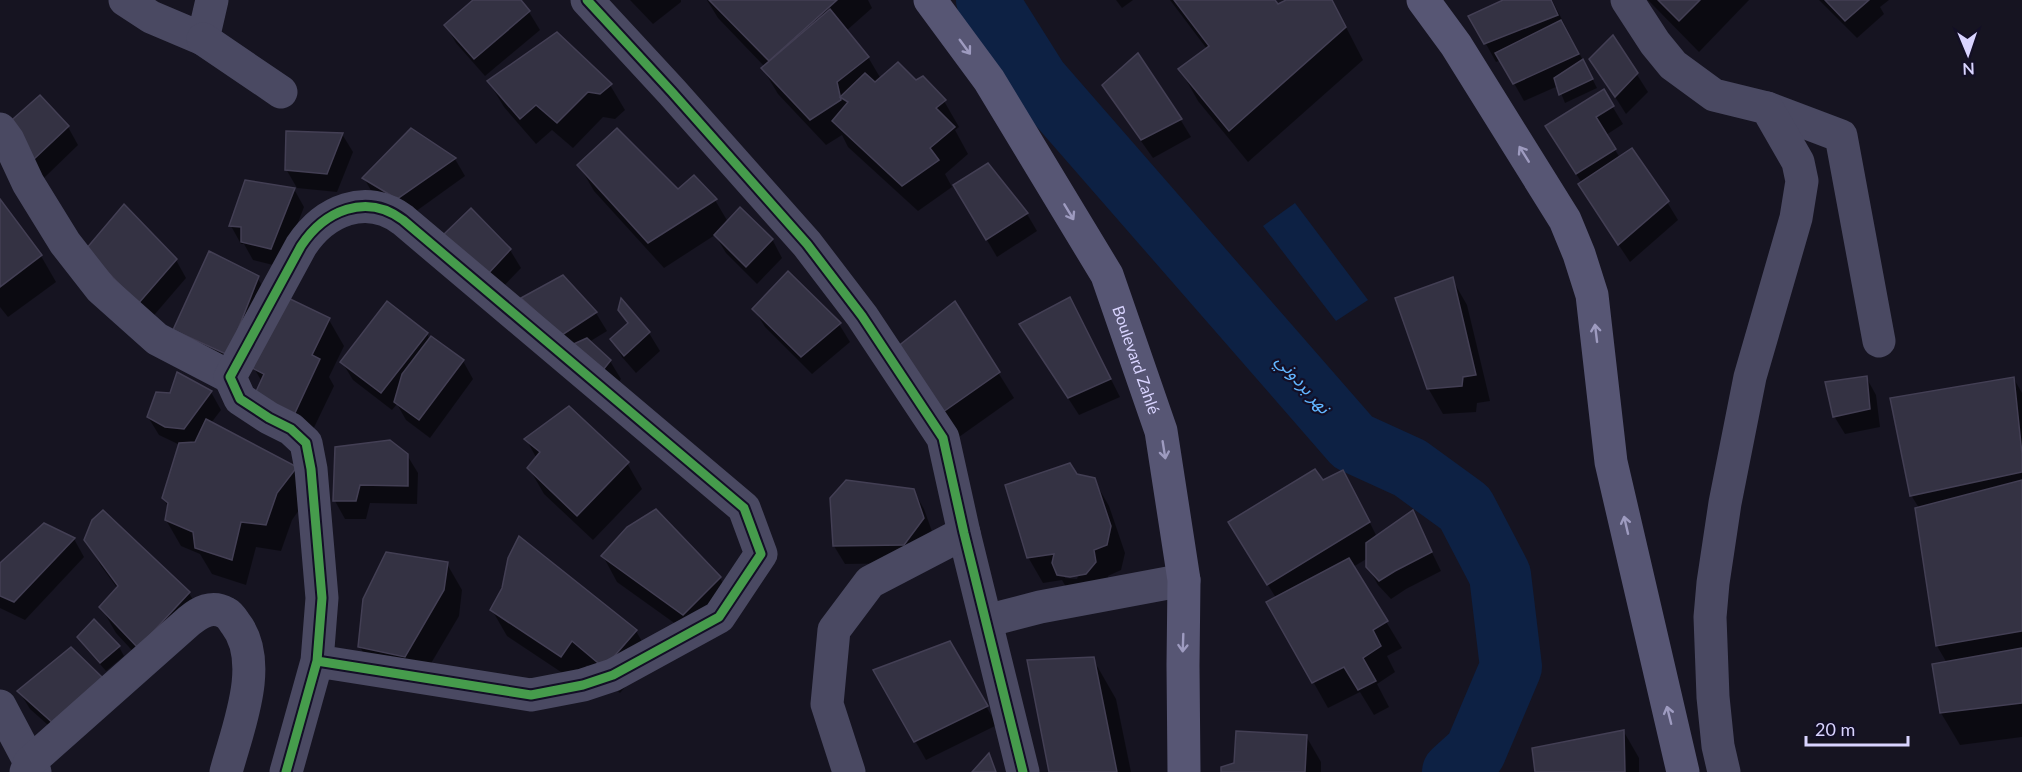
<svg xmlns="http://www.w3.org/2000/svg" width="2022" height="772" viewBox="0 0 2022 772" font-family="Lato,'Noto Sans Arabic',sans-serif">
	<rect width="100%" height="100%" fill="#161421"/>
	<path fill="#0d2144" d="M1295 203 1368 300 1336 321 1263 226Z"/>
	<g fill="#0007" fill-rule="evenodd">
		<path d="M476 0H519L529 12 540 30 485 76 456 43 446 25Z"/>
		<path d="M630 0H681V2L653 24Z"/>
		<path d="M707 0H868L872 8 846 31 868 57 881 79 916 82 944 101 959 127 955 130 968 154 945 174 952 187 918 211 848 147 842 135 826 145 778 94 763 69 765 67 718 18ZM834 93 842 96V100L834 94Z"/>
		<path d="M1116 0H1133L1122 8Z"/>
		<path d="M1170 0H1273L1278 6 1289 0H1332L1363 60 1248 162 1198 101 1180 69 1207 49Z"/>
		<path d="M1506 0H1552L1597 88 1565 103 1558 86 1524 101 1501 60 1496 62 1471 17Z"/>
		<path d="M1648 0H1749L1699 52Z"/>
		<path d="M1819 0H1889L1880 7 1884 14 1857 38Z"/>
		<path d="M1613 37 1648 92 1626 114 1591 59Z"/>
		<path d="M489 82 610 85 625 110 615 119 603 117 573 148 552 130 536 144 504 107Z"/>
		<path d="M1104 85 1180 119 1191 137 1153 158 1114 103Z"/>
		<path d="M1603 91 1623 124 1606 135 1620 158 1667 202 1678 220 1630 262 1590 202 1582 183 1557 145Z"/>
		<path d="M40 97 68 127 78 145 44 178 17 145Z"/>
		<path d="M342 134 353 152 337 192 297 188 286 169Z"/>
		<path d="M455 159 465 176 408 217 374 196 364 178Z"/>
		<path d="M579 165 715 200 728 222 772 239 782 258 757 284 726 253 715 235 664 268 594 191Z"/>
		<path d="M246 181 294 189 304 207 281 267 253 260 244 244H241L231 226Z"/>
		<path d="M955 186 1027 214 1037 231 997 257Z"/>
		<path d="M0 202 41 256 56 282 8 317 0 307Z"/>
		<path d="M510 250 521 268 498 292 452 256Z"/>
		<path d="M209 253 257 277 268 296 238 373 185 348Z"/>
		<path d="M176 260 186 278 149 321 98 267Z"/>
		<path d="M563 277 596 313 607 331 589 342 610 361 621 379 610 392 533 316Z"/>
		<path d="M1452 279 1467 305 1490 401 1477 403 1476 412 1443 414 1428 388Z"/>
		<path d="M1070 299 1120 397 1079 415 1021 325Z"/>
		<path d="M622 301 649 333 660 351 636 373 622 357 612 339 628 325 619 309Z"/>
		<path d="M955 303 1014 398 959 437 913 374Z"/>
		<path d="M754 309 839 324 850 342 812 374 765 327Z"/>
		<path d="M329 320 344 346 329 377 334 386 308 440 262 382 254 368Z"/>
		<path d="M427 334 430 340 463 361 473 379 430 438 406 420 397 404 392 410 353 380 342 362Z"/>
		<path d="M1866 377 1876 395 1880 427 1845 434 1834 416Z"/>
		<path d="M2014 379 2022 393V737L1960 745 1941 713 1947 663 1937 646 1919 508 1911 495Z"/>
		<path d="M211 392 221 410 211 423 296 468 311 493 292 520 281 551 256 547 246 585 212 574 200 554 181 546 166 520 169 508 163 498 180 445 159 435 148 417Z"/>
		<path d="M526 439 627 463 642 489 593 540 544 494 529 468 537 459Z"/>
		<path d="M407 455 418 473 417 504 370 503 366 519H345L335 501Z"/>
		<path d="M1077 475 1094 480 1109 506 1125 553 1121 570 1108 576 1110 588 1074 601 1062 580 1043 583 1028 557ZM1065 575 1078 576 1077 579 1065 578Z"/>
		<path d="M1323 482 1357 497 1377 537 1412 512 1441 571 1406 589 1391 599 1378 585 1368 567V558L1353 567 1402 648 1387 656 1395 672 1377 684 1389 707 1374 715 1360 692 1328 708 1268 602 1276 598 1245 548Z"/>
		<path d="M913 490 924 509 934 537 914 563 845 564 834 546Z"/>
		<path d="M44 525 74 539 84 557 25 620 0 608V565Z"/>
		<path d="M86 540 189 593 204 619 153 673 116 633 101 607 118 589 101 566Z"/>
		<path d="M603 556 720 578 735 603 698 640 617 582Z"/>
		<path d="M447 564 462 590 459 616 420 682 375 673 360 647Z"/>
		<path d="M492 610 636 631 651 657 620 693 587 665 576 682 507 636Z"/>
		<path d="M94 622 119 647 124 656 106 671 84 646 79 637Z"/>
		<path d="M949 643 997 725 926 760 875 671Z"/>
		<path d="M71 649 66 741 30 709 19 691Z"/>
		<path d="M1093 659 1116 699 1131 772H1050Z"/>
		<path d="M1624 732 1639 758V772H1536Z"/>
		<path d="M1306 736 1321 762V772H1222Z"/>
	</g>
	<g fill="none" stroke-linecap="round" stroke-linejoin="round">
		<path stroke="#0d2144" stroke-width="62" d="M987 0 1038 81 1353 442 1410 468 1465 508 1500 575 1511 667 1475 752 1453 772"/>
	</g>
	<g fill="#343243" stroke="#433f54" stroke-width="1.5">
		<path d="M473 0H521L530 11 474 59 444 25Z"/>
		<path d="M709 0H837L769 61Z"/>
		<path d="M1174 0H1275L1278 4 1286 0H1332L1346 27 1229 131 1178 69 1209 46Z"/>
		<path d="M1503 0H1551L1558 15 1484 44 1468 16Z"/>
		<path d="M1658 0H1700L1679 21Z"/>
		<path d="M1825 0H1869L1845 21Z"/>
		<path d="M830 9 869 57 837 82 841 100 810 120 761 68Z"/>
		<path d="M1561 20 1579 54 1513 84 1495 53Z"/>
		<path d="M557 32 612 84 600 94 588 92 557 123 536 105 520 119 487 81Z"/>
		<path d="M1613 35 1638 73 1615 97 1589 59Z"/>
		<path d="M1138 53 1182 119 1141 140 1102 85Z"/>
		<path d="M1583 59 1593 79 1559 95 1554 78Z"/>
		<path d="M898 62 916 80 923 76 946 100 936 108 955 127 930 148 939 160 902 186 832 121 848 102 840 97 865 73 875 82Z"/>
		<path d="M1604 89 1614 106 1596 117 1616 149 1576 174 1545 126Z"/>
		<path d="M40 95 69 126 32 161 5 126Z"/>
		<path d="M411 128 456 158 397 199 362 178Z"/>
		<path d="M617 128 678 189 694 175 717 199 648 243 577 165Z"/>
		<path d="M286 131 343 133 327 174 285 170Z"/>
		<path d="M1632 148 1669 201 1618 245 1578 184Z"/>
		<path d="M988 163 1028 213 986 240 953 185Z"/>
		<path d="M245 180 295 188 271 249 241 242V227L229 226Z"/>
		<path d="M0 199 42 255 0 287Z"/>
		<path d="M124 204 177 259 138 304 86 249Z"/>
		<path d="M740 207 773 239 746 267 714 235Z"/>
		<path d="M471 208 511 249 487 275 440 238Z"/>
		<path d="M209 251 259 276 228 355 173 330Z"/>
		<path d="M788 271 841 323 801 357 752 309Z"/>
		<path d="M563 275 597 312 562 335 521 298Z"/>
		<path d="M1453 277 1476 375 1463 377 1462 386 1427 389 1395 298Z"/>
		<path d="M286 297 330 318 312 355 320 359 294 415 254 396 264 374 252 368Z"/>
		<path d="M1070 297 1111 379 1068 398 1019 324Z"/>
		<path d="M621 298 650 332 624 356 610 339 628 323 618 310Z"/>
		<path d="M387 301 428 333 381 393 340 362Z"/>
		<path d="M955 301 1000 372 943 412 896 348Z"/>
		<path d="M431 336 464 360 419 420 394 402 402 374Z"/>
		<path d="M587 338 611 360 599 375 567 347Z"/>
		<path d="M177 372 212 391 184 429 165 427 147 417 156 392 170 393Z"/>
		<path d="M1867 376 1870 409 1833 417 1825 382Z"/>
		<path d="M2014 377 2022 454V472L1910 496 1890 398Z"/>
		<path d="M569 406 629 462 577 516 527 468 540 452 524 439Z"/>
		<path d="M206 419 297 467 277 493 266 525 241 522 232 560 195 548 193 532 165 520 168 503 162 498 179 443 195 442Z"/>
		<path d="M390 440 408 454V486L360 485 356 501H333L335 447Z"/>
		<path d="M1070 463 1077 474 1095 478 1111 526 1107 545 1094 550 1096 562 1086 574 1070 577 1057 575 1052 563 1054 554 1027 558 1005 485Z"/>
		<path d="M1315 469 1323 480 1343 470 1370 522 1267 585 1228 522Z"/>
		<path d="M846 480 914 489 924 518 904 545 833 546 830 498Z"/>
		<path d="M2022 480V631L1936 646 1915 508Z"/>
		<path d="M656 509 721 577 683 615 601 556 627 527Z"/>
		<path d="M103 510 190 592 138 648 99 607 118 586 84 540 92 520Z"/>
		<path d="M1413 510 1432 552 1395 571 1379 581 1366 567V543Z"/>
		<path d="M44 523 75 538 14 602 0 596V563Z"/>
		<path d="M519 536 637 630 604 668 572 641 561 657 490 610 502 588 508 558Z"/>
		<path d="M386 552 448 562 444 590 405 657 358 647 363 599Z"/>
		<path d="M1349 558 1388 621 1373 630 1381 646 1363 658 1376 681 1358 690 1344 667 1312 683 1266 602Z"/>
		<path d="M94 619 120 646 100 663 77 637Z"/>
		<path d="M950 641 988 706 914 742 873 670Z"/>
		<path d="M71 647 105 680 54 724 17 691Z"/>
		<path d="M2022 648V703L1940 713 1932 664Z"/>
		<path d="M1094 657 1117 772H1049L1027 660Z"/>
		<path d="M1624 730 1625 772H1535L1532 748Z"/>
		<path d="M1236 731 1307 735 1305 772H1221V767L1234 763Z"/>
		<path d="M989 753 996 772H972Z"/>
	</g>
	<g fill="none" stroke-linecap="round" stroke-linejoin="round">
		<g stroke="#4a4962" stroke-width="33">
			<path d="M125 0 151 17 203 39 212 0"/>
			<path d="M587 0 672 92 807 244 862 316 943 438 964 533 1023 772"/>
			<path d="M203 39 281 92"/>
			<path d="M1767 108 1841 136 1879 341"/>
			<path d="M0 129 8 140 28 183 65 243 101 289 157 339 230 377"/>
			<path d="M986 621 1040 607 1184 580"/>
			<path d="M0 706 35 772"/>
			<path d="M26 772 30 762 189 621C200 612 212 605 226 613 230 615 233 620 235 623 266 662 237 730 226 772"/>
			<path d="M286 772 317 661 322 598 311 469 306 443 291 429 269 418 240 399 230 377 301 246C324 211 366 192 403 220L744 508 761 554 719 617 613 675 583 685 531 695 317 661"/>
			<path d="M849 772 827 704 834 630 870 582 964 533"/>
		</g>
		<path stroke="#4a4962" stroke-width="33" d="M1627 0 1655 43 1673 65 1714 95 1767 108 1798 162 1802 181 1796 218 1750 377 1725 503 1713 583 1710 617 1713 697 1718 746 1724 772"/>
		<g stroke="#575674" stroke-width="33">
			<path id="s1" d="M930 0 989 80 1107 275 1161 431 1184 580 1183 665 1184 772"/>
			<path d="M1423 0 1456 45 1565 220 1579 254 1592 295 1611 462 1683 772"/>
		</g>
		<g stroke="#130f26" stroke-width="13">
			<g id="cycleway">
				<path d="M587 0 672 92 807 244 862 316 943 438 964 533 1023 772"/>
				<path d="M286 772 317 661 322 598 311 469 306 443 291 429 269 418 240 399 230 377 301 246C324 211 366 192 403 220L744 508 761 554 719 617 613 675 583 685 531 695 317 661"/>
			</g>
		</g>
		<use href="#cycleway" stroke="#469c4c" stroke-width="9"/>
	</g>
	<defs><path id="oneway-shaft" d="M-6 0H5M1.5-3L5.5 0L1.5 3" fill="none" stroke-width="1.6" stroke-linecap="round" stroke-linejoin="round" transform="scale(1.5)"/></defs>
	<g stroke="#9e9bc0">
		<use href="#oneway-shaft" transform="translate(965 47) rotate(54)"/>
		<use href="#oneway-shaft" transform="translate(1524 154) rotate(-122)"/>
		<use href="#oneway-shaft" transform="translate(1069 212) rotate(59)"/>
		<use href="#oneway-shaft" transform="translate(1596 333) rotate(-97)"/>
		<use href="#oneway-shaft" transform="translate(1164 450) rotate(81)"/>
		<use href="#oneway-shaft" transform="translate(1626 525) rotate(-103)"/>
		<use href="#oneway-shaft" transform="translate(1183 643) rotate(92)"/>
		<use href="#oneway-shaft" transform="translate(1669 715) rotate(-104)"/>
	</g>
	<g text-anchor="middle" stroke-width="4.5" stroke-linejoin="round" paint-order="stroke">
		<g font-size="16" fill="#d9d4ff" stroke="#130f26">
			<text dy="6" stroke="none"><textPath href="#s1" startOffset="417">Boulevard Zahlé</textPath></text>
		</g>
		<g font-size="18" font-style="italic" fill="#62b6ff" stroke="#130f26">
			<text transform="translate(1303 384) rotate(49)" y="6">نهر بردوني</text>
		</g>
	</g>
	<g transform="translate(1968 54) rotate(178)" stroke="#130f26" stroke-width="4.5" paint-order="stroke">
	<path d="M0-4.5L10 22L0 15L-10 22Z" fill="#d9d4ff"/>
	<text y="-9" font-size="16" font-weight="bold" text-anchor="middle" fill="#d9d4ff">N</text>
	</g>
	<path d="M1806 736v9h102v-9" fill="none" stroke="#d9d4ff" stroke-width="3"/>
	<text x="1815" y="736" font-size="18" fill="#d9d4ff" stroke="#130f26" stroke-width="4.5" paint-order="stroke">20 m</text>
</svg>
